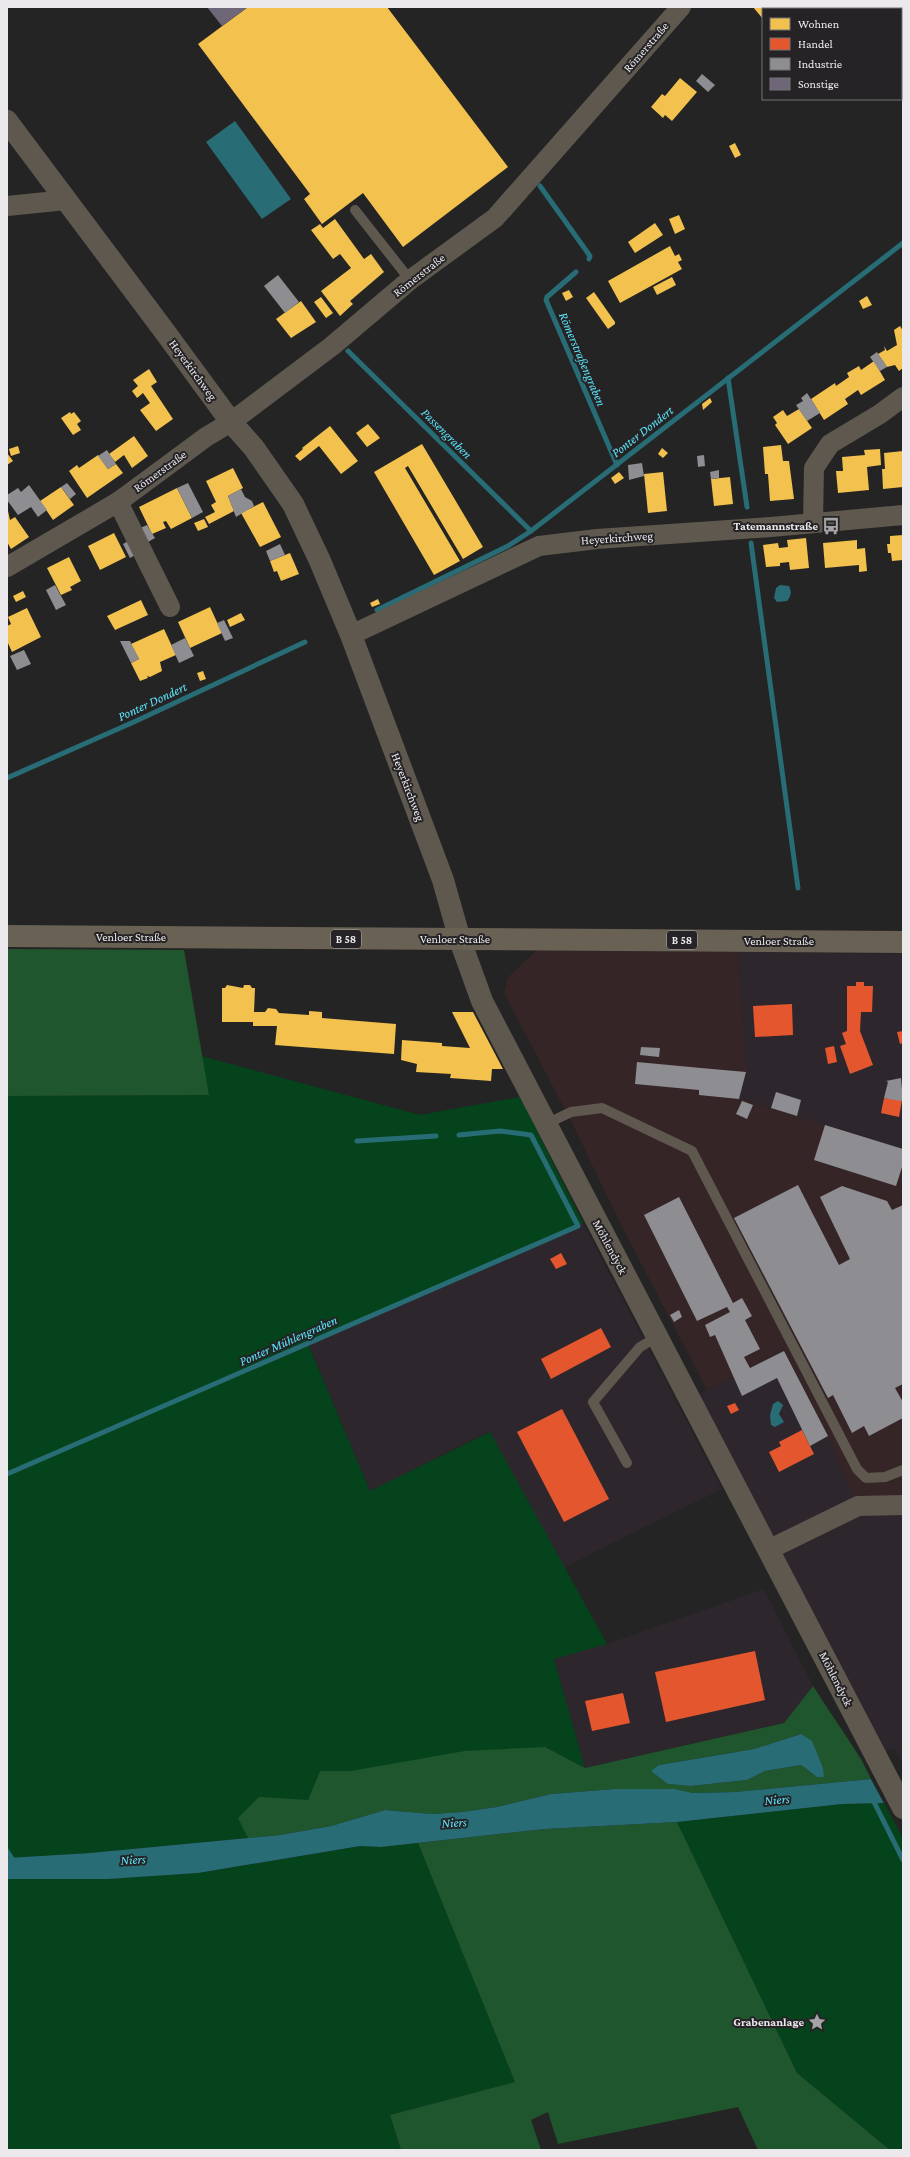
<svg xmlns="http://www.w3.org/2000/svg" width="910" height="2157" viewBox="0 0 910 2157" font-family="'Crimson Pro',serif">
	<rect width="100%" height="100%" fill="#242424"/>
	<g fill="#2d272d">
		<path d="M738 952 903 954V1149L739 1098 747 1071Z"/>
		<path d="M583 1223 722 1489 563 1568 489 1432 370 1491 308 1343Z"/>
		<path d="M784 1350 828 1436 858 1506 903 1505V1765L895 1749 875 1755 689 1399Z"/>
		<path d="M764 1589 813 1686 784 1723 585 1768 554 1658 607 1644Z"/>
	</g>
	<path fill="#352527" d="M537 950 738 952 747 1071 739 1098 903 1149V1505L858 1506 828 1436 784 1350 707 1390 619 1221 574 1127 504 993 508 977Z"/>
	<g fill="#05431c">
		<path d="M201 1056 420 1115 520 1097 583 1223 308 1344 370 1491 490 1432 607 1644 554 1659 585 1768 545 1747 351 1771H320L308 1800 239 1818 248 1838 90 1853 7 1858V1096L209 1095Z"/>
		<path d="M884 1803 903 1838V2150H890L797 2073 677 1822 842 1804Z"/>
		<path d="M418 1843 515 2082 390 2115 401 2150H7V1879H108L198 1873 360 1846 381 1847Z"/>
	</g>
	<g fill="#1f562e" fill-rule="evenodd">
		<path d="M7 949 184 950 209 1095 7 1096Z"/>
		<path d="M813 1686 861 1759 871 1779 735 1792 693 1793 675 1789H615L551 1794 497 1807 462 1812 432 1814 385 1810 331 1826 280 1835 248 1838 238 1818 259 1797 308 1800 320 1771H351L465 1751 545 1747 585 1768 784 1723ZM801 1734 824 1777H817L801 1765 765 1771 747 1780 691 1786 668 1784 659 1765 754 1749Z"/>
		<path d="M677 1822 797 2073 890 2150H758L738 2107 558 2144 548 2112 531 2120 541 2150H401L390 2115 515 2082 418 1843 545 1829Z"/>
	</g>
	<g fill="#286c76">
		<path d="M235 121 291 199 262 219 206 142Z"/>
		<path d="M780 585 789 586C792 592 791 596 787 601L777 602 774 598 776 588Z"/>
		<path d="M778 1401 783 1405 779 1414 784 1422 775 1427 771 1425 770 1415 773 1404Z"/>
		<path d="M801 1734 812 1741 823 1768 824 1777H817L801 1765 765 1771 747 1780 691 1786 668 1784 651 1771 659 1765 754 1749Z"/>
		<path d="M871 1779 884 1803 842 1804 677 1822 545 1829 381 1847 360 1846 198 1873 108 1879H7V1858L90 1853 280 1835 331 1826 385 1810 432 1814 462 1812 497 1807 551 1794 615 1789H675L693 1793 735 1792Z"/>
	</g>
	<path fill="#242424" d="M903 1774V1803L885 1805 870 1777Z"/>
	<g fill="#f2c14e">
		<path d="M248 7H387L508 167 403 247 363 193 322 224 304 199 310 194 198 44Z"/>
		<path d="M753 7H780L782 9H763V19Z"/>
		<path d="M680 78 697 92 672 121 665 115 663 118 651 107 662 94 665 96Z"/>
		<path d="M735 143 741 155 735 158 729 146Z"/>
		<path d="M679 215 685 229 675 234 669 219Z"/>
		<path d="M335 219 364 259 371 254 384 272 350 301 353 304 340 316 321 291 351 268 340 254 333 259 311 230 320 224 323 228Z"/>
		<path d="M655 223 663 235 635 253 628 242Z"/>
		<path d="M670 246 675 256 679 254 682 260 678 262 682 269 620 303 608 281Z"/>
		<path d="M672 277 676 285 657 295 653 287Z"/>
		<path d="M569 290 573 297 566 301 562 293Z"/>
		<path d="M594 292 615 322V324L608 329 586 298Z"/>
		<path d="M867 296 872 305 863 309 859 301Z"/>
		<path d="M321 297 333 313 326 318 314 302Z"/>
		<path d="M301 301 316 322 291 338 276 319Z"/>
		<path d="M900 326 903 331V368L899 371 895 365 887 367 878 354 885 350 884 346 887 351 897 345 894 330Z"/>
		<path d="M874 361 885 380 861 395 858 390 845 399 848 404 824 420 811 399 835 383 836 386 849 377 847 373 859 366 861 370Z"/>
		<path d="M149 369 157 382 151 386 173 419 156 431 140 410 150 403 143 393 137 398 132 391 138 386 133 380Z"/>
		<path d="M710 398 712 402 703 410 702 404Z"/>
		<path d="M799 409 812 428 788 444 775 425 777 423 773 417 783 410 787 416Z"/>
		<path d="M70 412 71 414 74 412 81 421 77 424 81 430 73 435 61 418Z"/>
		<path d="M368 424 380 438 367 447 356 433Z"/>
		<path d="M330 426 358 461 341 474 319 446 300 461 295 456 303 449 302 448Z"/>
		<path d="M134 436 148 456 132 468 124 455 115 462 109 454Z"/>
		<path d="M422 444 483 547 463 559 408 466 405 468 460 561 434 575 374 472Z"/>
		<path d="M781 445 783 461H789L794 499 770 501 768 474H765L763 447Z"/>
		<path d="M18 446 20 453 11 456 9 449Z"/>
		<path d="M662 448 668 453 663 458 658 454Z"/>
		<path d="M880 449 881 465 867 467 869 490 838 493 836 471H843L842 457 865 455 864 450Z"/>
		<path d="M903 451V487L883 489 882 469H885L884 453Z"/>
		<path d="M7 453 13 461 7 465Z"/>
		<path d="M98 455 108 469 116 464 123 473 87 498 69 471 77 465 79 468Z"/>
		<path d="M233 468 243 488 228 496 234 511 209 524 205 517 215 512 211 505 216 502 206 481Z"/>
		<path d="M619 472 624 478 615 484 611 478Z"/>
		<path d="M663 472 667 511 648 513 644 474Z"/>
		<path d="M730 477 733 504 714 506 711 479Z"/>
		<path d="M61 487 74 505 53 520 40 501Z"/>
		<path d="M177 488 192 518 171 529 166 521 163 522 166 528 152 534 139 507Z"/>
		<path d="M263 502 281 537 260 547 241 513Z"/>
		<path d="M8 511 10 520 15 517 29 537 11 549 7 542Z"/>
		<path d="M204 519 208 527 198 531 194 523Z"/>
		<path d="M114 533 126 557 100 570 88 546Z"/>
		<path d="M903 535V560L892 561 891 553H888L887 544H890V536Z"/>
		<path d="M806 538 809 568 790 570 789 562 780 563V566L766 567 763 545 778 543 779 548 788 547 787 540Z"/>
		<path d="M857 540V549L865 548 867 571 859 572V565L825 568 823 543Z"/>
		<path d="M290 553 299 574 281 581 277 571 274 572 270 561Z"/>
		<path d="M69 557 81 581 70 587 72 590 61 595 47 568Z"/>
		<path d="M23 591 26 597 16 602 13 596Z"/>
		<path d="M378 599 380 604 372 607 370 603Z"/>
		<path d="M141 600 148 615 115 630 107 616Z"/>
		<path d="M210 607 222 633 190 648 178 622Z"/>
		<path d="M27 608 41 637 12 652 7 641V626L11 624 8 617Z"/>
		<path d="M241 613 245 620 230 627 227 620Z"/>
		<path d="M164 629 176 655 160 662 162 671 150 677 147 676 148 678 140 681 131 663 139 659 131 644Z"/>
		<path d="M203 671 206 679 200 681 197 673Z"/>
		<path d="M227 985 243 988 244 985H250L252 988H255L254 1012H265L268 1008 276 1009 279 1013 309 1015V1011L322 1012V1018L396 1024 394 1054 275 1045 277 1026H253V1022H222V988H225Z"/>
		<path d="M452 1012H473L503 1069H492L491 1081 450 1078 451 1074 416 1072 417 1064 401 1060 402 1040 442 1043V1046L470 1048Z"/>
	</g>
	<g fill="#e4572e">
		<path d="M856 982H864V986H873L872 1012H861L860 1031 873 1065 850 1074 840 1046 846 1044 842 1033 847 1031V986H856Z"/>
		<path d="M792 1004 793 1035 755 1037 753 1006Z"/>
		<path d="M903 1031V1043L900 1044 897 1032Z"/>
		<path d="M834 1046 837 1062 828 1064 825 1048Z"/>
		<path d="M884 1098 902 1100 899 1117 881 1113Z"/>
		<path d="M561 1253 567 1264 556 1269 550 1259Z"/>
		<path d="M601 1328 611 1347 551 1379 541 1359Z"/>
		<path d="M735 1403 739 1410 731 1414 727 1406Z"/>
		<path d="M562 1409 609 1499 564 1522 517 1432Z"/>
		<path d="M802 1430 814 1454 779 1472 769 1452 781 1446 779 1442Z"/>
		<path d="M755 1651 765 1700 666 1722 655 1672Z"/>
		<path d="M623 1693 630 1723 592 1731 585 1701Z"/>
	</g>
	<g fill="#8d8d92">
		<path d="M702 74 715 85 708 92 696 81Z"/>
		<path d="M278 275 299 302 285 313 264 286Z"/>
		<path d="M877 352 887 367 880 371 870 357Z"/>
		<path d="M807 393 820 413 807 421 796 405 803 401 801 398Z"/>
		<path d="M107 450 116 464 108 469 98 456Z"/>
		<path d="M704 455 705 466 698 467 697 456Z"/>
		<path d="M642 463 644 476 629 480 628 465Z"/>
		<path d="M719 470V478L711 479 710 472Z"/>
		<path d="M67 483 76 494 70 499 61 487Z"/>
		<path d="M188 483 203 512 192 518 177 488Z"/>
		<path d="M29 485 47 510 38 517 31 507 18 515 7 500V495L18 488 21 492Z"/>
		<path d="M241 489 245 497 252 501 254 506 236 517 228 496Z"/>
		<path d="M147 525 155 538 148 542 140 528Z"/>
		<path d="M130 540 137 554 130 558 123 544Z"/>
		<path d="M280 544 285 555 270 561 266 551Z"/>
		<path d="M55 585 66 605 56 610 46 590Z"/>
		<path d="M224 620 233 638 225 641 217 623Z"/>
		<path d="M185 638 194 656 179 663 171 645Z"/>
		<path d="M120 641H130L139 659 131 663Z"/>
		<path d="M24 650 31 664 17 670 10 656Z"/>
		<path d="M641 1047 660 1048 659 1057 640 1055Z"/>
		<path d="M637 1062 701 1068 746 1072 739 1099 699 1095V1090L635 1084Z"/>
		<path d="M901 1078 903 1100 900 1101 884 1098 888 1082 886 1081Z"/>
		<path d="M776 1092 801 1100 797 1116 771 1108Z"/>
		<path d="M742 1101 753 1105 747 1119 736 1114Z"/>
		<path d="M825 1125 903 1149V1164L896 1186 814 1160Z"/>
		<path d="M798 1185 839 1265 850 1259 820 1197 842 1186 887 1201 892 1210 903 1205V1384L895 1388 903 1402V1418L869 1436 864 1426 852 1433 833 1395 828 1398 734 1218Z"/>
		<path d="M679 1197 733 1303 742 1298 752 1316 745 1320 760 1349 744 1357 750 1368 784 1351 828 1436 810 1446 777 1378 742 1396 715 1335 710 1337 705 1325 730 1312 727 1307 697 1321 644 1215Z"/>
		<path d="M679 1310 682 1317 674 1322 670 1315Z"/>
	</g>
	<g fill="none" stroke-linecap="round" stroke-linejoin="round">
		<g stroke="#286c76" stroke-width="5">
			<path d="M540 186 590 256 589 259"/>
			<path d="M576 272 547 297 546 300 617 465"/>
			<path d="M348 351 531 531"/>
			<path d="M728 378 747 507"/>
			<path d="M751 543 798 888"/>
			<path d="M377 610 508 546 531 531 903 243"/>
			<path d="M7 778 136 721 305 642"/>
			<path d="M357 1141 436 1136"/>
			<path d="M7 1474 578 1226 531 1135 500 1131 459 1135"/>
			<path d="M872 1798 903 1860"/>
			<path d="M7 1851 14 1862"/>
		</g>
	</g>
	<path fill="#6e6777" d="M207 7H248L222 26Z"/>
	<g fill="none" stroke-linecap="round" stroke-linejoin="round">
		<g stroke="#5e584e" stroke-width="10">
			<path d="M355 210 410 280"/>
			<path d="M546 1124 571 1112 602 1108 692 1151 857 1469 866 1478 885 1477 903 1470"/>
			<path d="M627 1463 593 1402 640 1347 657 1337"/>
		</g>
		<g stroke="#5e584e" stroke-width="20">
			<path d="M7 206 66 200"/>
			<path d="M118 502 170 607"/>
			<path d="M813 523 814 468 830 444 880 414 903 397"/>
			<path d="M7 567 118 502 206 437 231 422 332 346 410 280 495 218 681 7"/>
			<path d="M351 635 539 546 597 539 771 527 903 515"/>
			<path d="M768 1550 858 1506 903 1505"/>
		</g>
		<path stroke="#5e584e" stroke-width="22" d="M7 121 165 332 231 422 254 448 293 504 320 561 351 635 443 880 460 940 482 1001 903 1808"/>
		<path stroke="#696154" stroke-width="22" d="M7 936 903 942"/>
	</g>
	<defs>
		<g id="bus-bare" transform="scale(1.38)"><path d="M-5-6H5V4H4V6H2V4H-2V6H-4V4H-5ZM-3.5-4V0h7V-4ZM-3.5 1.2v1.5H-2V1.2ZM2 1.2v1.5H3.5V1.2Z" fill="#a5a4a5" stroke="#252325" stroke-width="2.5" paint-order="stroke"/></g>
		<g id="sight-bare" transform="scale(1.38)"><path d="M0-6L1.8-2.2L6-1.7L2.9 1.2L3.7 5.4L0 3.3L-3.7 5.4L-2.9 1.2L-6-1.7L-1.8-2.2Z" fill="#a5a4a5" stroke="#252325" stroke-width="2.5" paint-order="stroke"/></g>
	</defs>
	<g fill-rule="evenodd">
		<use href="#bus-bare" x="831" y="526"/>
		<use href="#sight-bare" x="817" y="2022"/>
	</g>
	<g text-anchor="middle" stroke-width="4" stroke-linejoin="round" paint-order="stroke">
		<g fill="#252325" stroke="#b0aeb0" stroke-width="1">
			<rect x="331" y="930" width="30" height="18" rx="3"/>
			<rect x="667" y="931" width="30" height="18" rx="3"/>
		</g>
		<g font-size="11" font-weight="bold" fill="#ebe9eb">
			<text x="346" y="943">B 58</text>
			<text x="682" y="944">B 58</text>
		</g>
		<g font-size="12" fill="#ebe9eb" stroke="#252325">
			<text transform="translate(646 47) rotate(-49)" y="4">Römerstraße</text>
			<text transform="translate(419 275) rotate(-38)" y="4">Römerstraße</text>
			<text transform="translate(193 370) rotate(54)" y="4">Heyerkirchweg</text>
			<text transform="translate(160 471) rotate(-36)" y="4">Römerstraße</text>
			<text transform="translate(617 538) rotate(-4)" y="4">Heyerkirchweg</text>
			<text transform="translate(408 787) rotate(69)" y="4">Heyerkirchweg</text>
			<text x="131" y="941">Venloer Straße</text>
			<text x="455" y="943">Venloer Straße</text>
			<text x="779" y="945">Venloer Straße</text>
			<text transform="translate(610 1247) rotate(62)" y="4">Möhlendyck</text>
			<text transform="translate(836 1679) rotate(63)" y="4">Möhlendyck</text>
		</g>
		<g font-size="12" font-weight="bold" fill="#ebe9eb" stroke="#252325" text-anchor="end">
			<text x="818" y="530">Tatemannstraße</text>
			<text x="804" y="2026">Grabenanlage</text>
		</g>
		<g font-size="13" font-style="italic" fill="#5ae7fb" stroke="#252325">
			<text transform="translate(583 359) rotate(67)" y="5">Römerstraßengraben</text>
			<text transform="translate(642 431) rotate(-38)" y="5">Ponter Dondert</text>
			<text transform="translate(447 433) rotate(45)" y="5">Passengraben</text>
			<text transform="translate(152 701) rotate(-25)" y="5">Ponter Dondert</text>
			<text transform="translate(288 1340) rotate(-24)" y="5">Ponter Mühlengraben</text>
			<text transform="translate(777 1799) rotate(-5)" y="5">Niers</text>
			<text transform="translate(454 1822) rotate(-4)" y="5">Niers</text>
			<text transform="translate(133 1859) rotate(-4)" y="5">Niers</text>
		</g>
	</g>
	<rect width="910" height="2157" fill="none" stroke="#ebe9eb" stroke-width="16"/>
	<rect x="762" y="8" width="140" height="92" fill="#252325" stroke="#747274"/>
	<rect x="770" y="18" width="20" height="12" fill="#f2c14e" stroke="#747274"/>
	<text x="798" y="28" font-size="12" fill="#ebe9eb">Wohnen</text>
	<rect x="770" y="38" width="20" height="12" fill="#e4572e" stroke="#747274"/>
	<text x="798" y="48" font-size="12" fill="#ebe9eb">Handel</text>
	<rect x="770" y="58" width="20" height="12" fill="#8d8d92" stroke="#747274"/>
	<text x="798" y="68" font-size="12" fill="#ebe9eb">Industrie</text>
	<rect x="770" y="78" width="20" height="12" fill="#6e6777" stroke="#747274"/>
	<text x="798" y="88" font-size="12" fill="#ebe9eb">Sonstige</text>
</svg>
